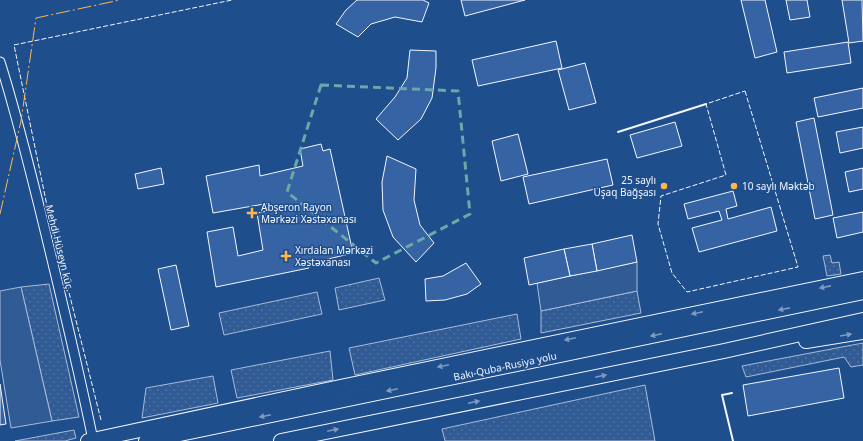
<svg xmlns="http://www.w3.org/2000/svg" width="863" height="441" viewBox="0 0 863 441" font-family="'Noto Sans',sans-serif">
	<defs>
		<pattern id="grass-dots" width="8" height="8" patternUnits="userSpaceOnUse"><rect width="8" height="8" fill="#305b95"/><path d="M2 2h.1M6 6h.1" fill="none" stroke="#4e73a5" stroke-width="1.8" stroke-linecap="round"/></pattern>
	</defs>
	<rect width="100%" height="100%" fill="#1f4e8c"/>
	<g fill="url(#grass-dots)" stroke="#a8bbd7">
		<path d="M830 255 832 263 839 262 841 274 827 276 823 256Z"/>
		<path d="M379 278 385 300 339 310 335 288Z"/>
		<path d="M49 284 79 417 52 421 21 287Z"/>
		<path d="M637 291 641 313 541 333V311Z"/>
		<path d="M317 292 322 314 224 335 219 313Z"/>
		<path d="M517 314 521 339 355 375 349 348Z"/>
		<path d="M863 343V365L851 367 844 357 746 377 742 366Z"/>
		<path d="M330 351 333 380 237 398 231 370Z"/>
		<path d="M213 376 218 403 142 418 146 388Z"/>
		<path d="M645 385 655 441H445L442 429Z"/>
		<path d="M74 430 76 438 65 441H15Z"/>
	</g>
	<g fill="#305b95" stroke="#a8bbd7">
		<path d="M637 262V291L541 311 537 283Z"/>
		<path d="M21 287 52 421 11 428 0 360V291Z"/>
	</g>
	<g fill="#3563a3" stroke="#f2f6ff">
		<path d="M357 0H423L429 3 422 22 395 17 371 24 358 37 336 24 346 10Z"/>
		<path d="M461 0H525L465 16Z"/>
		<path d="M741 0H765L777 52 755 58Z"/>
		<path d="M786 0H807L810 17 790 20Z"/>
		<path d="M842 0H862L863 41 849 43Z"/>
		<path d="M556 41 562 68 478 86 472 60Z"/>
		<path d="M848 42 851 63 787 73 784 52Z"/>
		<path d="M410 50 436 51V68L432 98 421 119 398 140 376 119 395 97 407 78Z"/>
		<path d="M585 63 596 103 569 110 558 70Z"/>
		<path d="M863 88V108L818 117 814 98Z"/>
		<path d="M814 118 833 215 815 219 796 122Z"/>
		<path d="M675 122 682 146 637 158 630 135Z"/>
		<path d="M863 127V148L840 153 836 132Z"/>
		<path d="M518 134 528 174 501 181 492 141Z"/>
		<path d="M321 144 323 151 330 149 353 253 308 264 309 268 216 287 207 232 233 227 238 256 263 250 257 213 271 210 270 203 213 213 206 176 259 165 260 176 303 166 300 149Z"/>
		<path d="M387 156 416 169 414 200 420 225 434 243 416 262 393 237 383 210 382 182Z"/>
		<path d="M607 159 613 185 529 204 523 177Z"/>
		<path d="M161 168 164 184 138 189 135 174Z"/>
		<path d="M863 168V189L849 192 845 172Z"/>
		<path d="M733 191 737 206 726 209 728 219 771 207 777 231 699 252 692 228 722 220 719 211 688 219 684 204Z"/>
		<path d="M863 212V232L837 238 833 218Z"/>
		<path d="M632 235 637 262 597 271 592 244Z"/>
		<path d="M592 244 597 271 570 276 564 249Z"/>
		<path d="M564 249 570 276 529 285 524 258Z"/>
		<path d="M466 263 481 284 467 294 445 300 426 301 425 279 443 276Z"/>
		<path d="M176 265 189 326 171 330 158 269Z"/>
		<path d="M839 368 844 398 748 416 743 385Z"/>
		<path d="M0 384 6 424 0 425Z"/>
	</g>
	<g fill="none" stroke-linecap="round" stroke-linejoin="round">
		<g stroke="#f2f6ff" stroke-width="11">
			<path id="minor" d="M0 62C15 109 27 158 39 206 58 284 77 361 93 440"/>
		</g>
		<g stroke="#f2f6ff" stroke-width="16">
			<g id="trunk">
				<path d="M806 341 863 332"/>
				<path d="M88 441 345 386 863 279"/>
				<path d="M146 441 863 292"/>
				<path d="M281 441 724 351 863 320"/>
			</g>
		</g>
		<use href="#minor" stroke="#1f4e8c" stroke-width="9"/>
		<use href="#trunk" stroke="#1f4e8c" stroke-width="14"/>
		<g stroke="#f2f6ff" stroke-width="1" stroke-dasharray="5 2" stroke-linecap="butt">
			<path d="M745 91 798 267 687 292 672 273 658 224 661 196 726 175 706 104Z"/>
			<path d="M101 420 46 201 14 45 232 0"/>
		</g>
		<g stroke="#f2f6ff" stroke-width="2">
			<path d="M618 132 706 104"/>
			<path d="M732 393 722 395 733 441"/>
		</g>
		<path stroke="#ffb74d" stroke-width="1" stroke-dasharray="14 3 2 3" stroke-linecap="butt" d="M0 214 21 121 36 18 120 0"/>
	</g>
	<defs><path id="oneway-solid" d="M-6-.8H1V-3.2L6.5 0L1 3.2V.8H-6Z"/></defs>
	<g fill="#7e9ac0">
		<use href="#oneway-solid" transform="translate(825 287) rotate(169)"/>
		<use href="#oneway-solid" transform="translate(784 309) rotate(169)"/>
		<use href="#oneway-solid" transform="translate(697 313) rotate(168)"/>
		<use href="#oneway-solid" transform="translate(656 335) rotate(168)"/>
		<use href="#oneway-solid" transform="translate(846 335) rotate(-10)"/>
		<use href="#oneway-solid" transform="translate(570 339) rotate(168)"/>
		<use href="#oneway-solid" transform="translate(443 366) rotate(168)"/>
		<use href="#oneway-solid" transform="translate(601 376) rotate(-12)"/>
		<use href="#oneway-solid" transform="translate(392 390) rotate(168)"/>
		<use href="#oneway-solid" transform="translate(474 402) rotate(-12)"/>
		<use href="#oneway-solid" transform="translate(265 416) rotate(168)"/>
		<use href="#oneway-solid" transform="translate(333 430) rotate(-12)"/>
	</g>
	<path fill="none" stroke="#6aa9a8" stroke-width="3" stroke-dasharray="8 5" stroke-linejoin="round" d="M321 85 458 91 470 214 376 263 287 192Z"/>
	<g fill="#ffb74d" stroke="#1f4e8c" stroke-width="1.5">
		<circle cx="664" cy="186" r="4"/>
		<circle cx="734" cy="186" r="4"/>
		<path d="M250 207h4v4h4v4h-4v4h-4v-4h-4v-4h4z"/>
		<path d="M284 250h4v4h4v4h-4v4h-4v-4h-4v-4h4z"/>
	</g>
	<g text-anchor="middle" stroke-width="3" stroke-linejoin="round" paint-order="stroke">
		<g font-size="10" fill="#f2f6ff" stroke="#1f4e8c" text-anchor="start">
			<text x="656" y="184" text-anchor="end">25 saylı<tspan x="656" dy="12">Uşaq Bağşası</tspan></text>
			<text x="742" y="190">10 saylı Məktəb</text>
			<text x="261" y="211">Abşeron Rayon<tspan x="261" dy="12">Mərkəzi Xəstəxanası</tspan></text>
			<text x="295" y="254">Xırdalan Mərkəzi<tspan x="295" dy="12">Xəstəxanası</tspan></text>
		</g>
		<g font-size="10" fill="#f2f6ff" stroke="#1f4e8c">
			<text transform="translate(60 248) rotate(76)" y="4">Mehdi Hüseyn küç.</text>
			<text transform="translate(505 366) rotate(-12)" y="4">Bakı-Quba-Rusiya yolu</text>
		</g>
	</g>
</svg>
